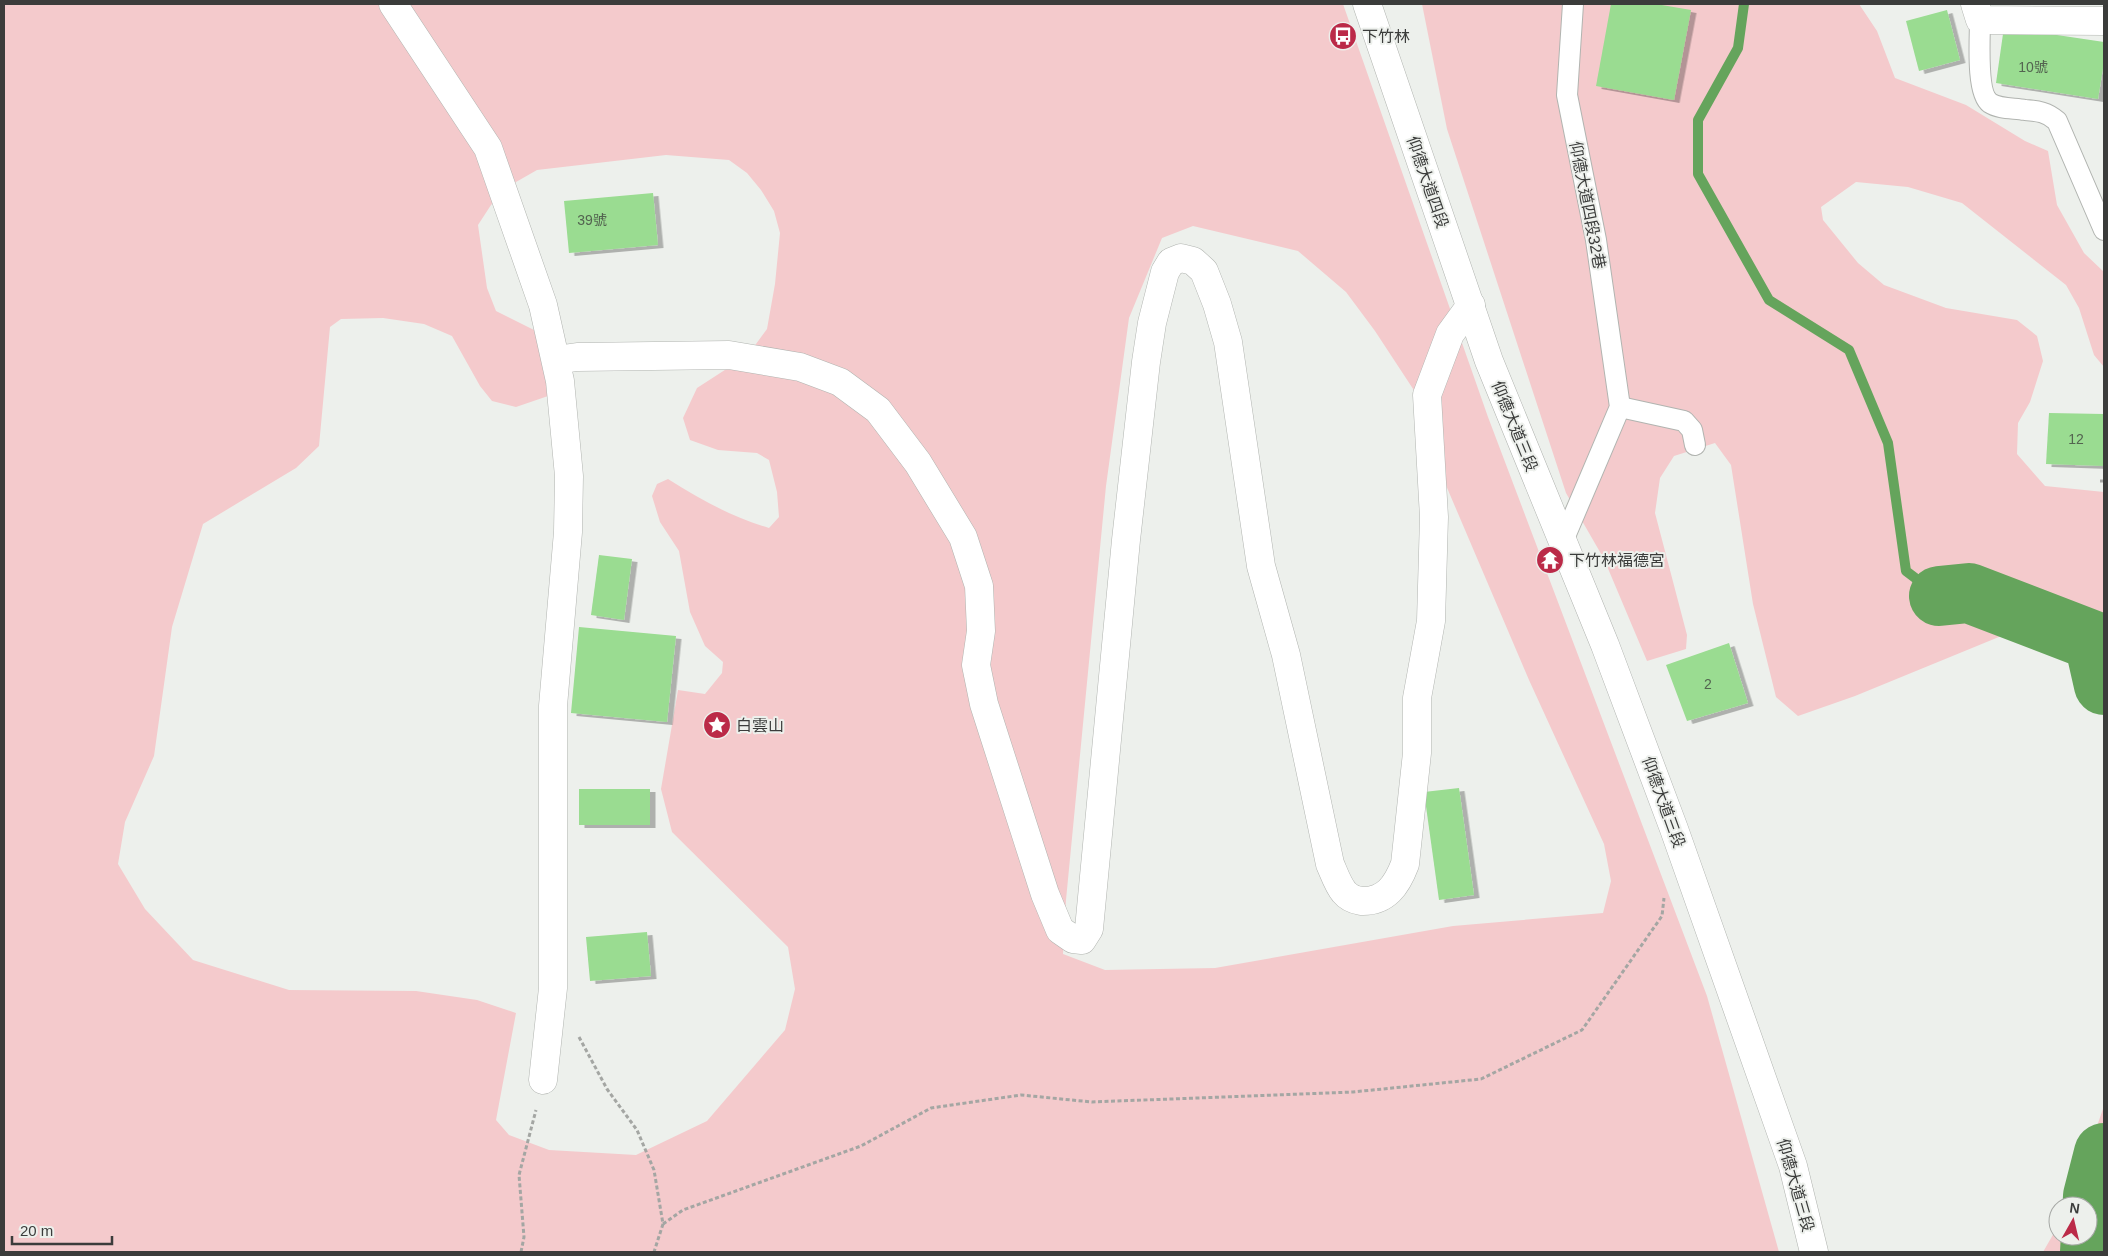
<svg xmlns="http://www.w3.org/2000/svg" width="2108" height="1256" viewBox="0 0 2108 1256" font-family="Helvetica,'Noto Sans TC',sans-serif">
	<defs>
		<filter id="shadow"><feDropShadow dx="5.5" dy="3" stdDeviation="0" flood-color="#0004"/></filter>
	</defs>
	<rect width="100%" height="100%" fill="#edf0ec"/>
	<g fill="#f4cacc" fill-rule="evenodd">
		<path d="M4 4H1343L1488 417 1707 996 1779 1252H4ZM666 155 729 160 747 173 761 190 774 211 780 233 775 284 767 329 748 355 697 388 683 418 690 440 718 450 757 453 769 460 777 492 779 517 769 528C732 517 701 500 668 479L657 484 652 496 660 522 679 551 690 612 705 646 723 662 722 673 705 694 678 690 661 789 672 832 788 947 795 989 785 1030 707 1121 636 1155 549 1150 509 1135 496 1120 516 1013 477 1000 416 991 289 990 193 960 145 909 118 864 125 822 154 756 172 627 203 524 296 468 319 446 330 327 341 319 383 318 424 324 452 336 480 386 492 401 516 407 551 395 536 331 496 311 487 288 478 225 491 205 509 186 537 170ZM1193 226 1298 251 1346 292 1375 331 1421 401 1445 483 1529 680 1604 844 1611 881 1603 913 1453 926 1215 968 1105 970 1063 954 1066 900 1106 486 1129 318 1162 238Z"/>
		<path d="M1422 4H1859L1877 31 1895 78 1966 105 2025 141 2048 151 2057 205 2084 253 2104 272V367L2094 355 2079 308 2066 285 1962 203 1908 187 1856 182 1821 207 1823 220 1858 263 1884 285 1946 308 2017 320 2037 336 2043 361 2030 402 2018 423 2017 454 2045 486 2104 492V639L2091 618 2033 623 1855 696 1798 716 1776 697 1753 604 1731 465 1715 443 1674 456 1660 478 1655 513 1687 635 1686 649 1647 661 1604 559 1566 493 1447 129Z"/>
		<path d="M2104 1106V1252H2043L2058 1226V1236H2088V1206H2069Z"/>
	</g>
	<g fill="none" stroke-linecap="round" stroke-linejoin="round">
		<path stroke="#65a45c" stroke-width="10" d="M1744 4 1738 48 1698 120V174L1769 300 1849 350 1888 443 1906 571 1939 596"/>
		<g stroke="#65a45c" stroke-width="60">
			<path d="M1939 596 1969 593 2094 641 2104 685"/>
			<path d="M2090 1252 2093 1196 2104 1153"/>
		</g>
	</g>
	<g fill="#9adc91" filter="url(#shadow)">
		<path d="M1611 4H1656L1691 10 1674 100 1596 86Z"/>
		<path d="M1947 10 1960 60 1919 71 1906 21Z"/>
		<path d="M2004 27 2104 42V62L2098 99 1996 83Z"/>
		<path d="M653 193 658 245 569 253 564 201Z"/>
		<path d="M2049 413 2104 414V466L2046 464Z"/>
		<path d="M599 555 632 559 624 620 591 615Z"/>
		<path d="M579 627 676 636 667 722 571 713Z"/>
		<path d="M1729 643 1748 703 1687 721 1666 665Z"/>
		<path d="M1459 788 1474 895 1439 900 1424 792Z"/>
		<rect x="579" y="789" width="71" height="36"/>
		<path d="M647 932 651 976 590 981 586 937Z"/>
	</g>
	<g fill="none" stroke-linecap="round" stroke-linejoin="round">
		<g stroke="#b1b4b0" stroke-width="22">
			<g id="service">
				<path d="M1980 20C1980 38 1976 93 1990 103 1999 109 2014 108 2025 110 2038 111 2047 112 2057 121L2104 230"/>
				<path d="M1620 407 1684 421 1692 430 1695 445"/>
				<path d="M1563 541 1620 407 1596 240 1567 95 1573 4"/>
			</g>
		</g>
		<g stroke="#b1b4b0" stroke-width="29">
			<g id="minor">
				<path d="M393 4 488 148 543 305 560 381 569 476 568 532 553 706V988L543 1080"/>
				<path d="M1975 4 1980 20 2104 21"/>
				<path d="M556 360 577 357 729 355 800 367 840 382 878 410 918 463 963 537 979 586 981 631 976 665 984 704 1045 894 1060 930 1073 939 1082 940 1089 929 1126 540 1146 362 1152 323 1165 272 1171 262 1181 258 1193 261 1204 271 1217 304 1228 342 1261 566 1286 655 1330 864C1334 873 1338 885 1344 892 1348 897 1355 900 1361 901 1386 902 1397 885 1405 864L1417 753V698L1431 621 1434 517 1427 395 1450 334 1471 305"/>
			</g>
		</g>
		<g stroke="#b1b4b0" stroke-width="29">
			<path id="primary" d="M1367 4 1489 361 1605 645 1674 829 1793 1166 1814 1252"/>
		</g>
		<g stroke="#a4a6a3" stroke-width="3" stroke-dasharray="4 2.5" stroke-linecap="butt">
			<path d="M2100 481H2104"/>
			<path d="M579 1037 607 1089 637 1130 654 1170 663 1224 654 1252"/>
			<path d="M663 1224 683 1210 861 1146 931 1108 1021 1095 1092 1102 1353 1092 1481 1079 1582 1030 1662 916 1664 898"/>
			<path d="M521 1252 524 1237 519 1175 536 1110"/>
		</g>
		<use href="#service" stroke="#fff" stroke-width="20"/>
		<use href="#minor" stroke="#fff" stroke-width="28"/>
		<use href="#primary" stroke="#fff" stroke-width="28"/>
	</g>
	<defs>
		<g id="bus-disc" transform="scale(1.4375)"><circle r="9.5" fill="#bb2a48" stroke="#edf0ec"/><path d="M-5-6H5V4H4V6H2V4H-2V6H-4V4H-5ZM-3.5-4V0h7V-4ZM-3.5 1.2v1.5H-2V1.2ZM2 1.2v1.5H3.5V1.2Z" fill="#fff"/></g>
		<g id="temple-disc" transform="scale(1.4375)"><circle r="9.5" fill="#bb2a48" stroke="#edf0ec"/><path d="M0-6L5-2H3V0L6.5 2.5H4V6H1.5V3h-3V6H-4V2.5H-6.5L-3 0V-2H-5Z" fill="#fff"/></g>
		<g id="sight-disc" transform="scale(1.4375)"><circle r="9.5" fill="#bb2a48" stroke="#edf0ec"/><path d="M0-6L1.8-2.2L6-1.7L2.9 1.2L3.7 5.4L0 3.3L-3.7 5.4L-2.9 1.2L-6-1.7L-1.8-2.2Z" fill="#fff"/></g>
	</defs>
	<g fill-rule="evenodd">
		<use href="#bus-disc" x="1343" y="36"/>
		<use href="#temple-disc" x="1550" y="560"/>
		<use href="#sight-disc" x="717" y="725"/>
	</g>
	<g text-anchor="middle" stroke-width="4" stroke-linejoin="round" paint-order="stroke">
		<g font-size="14" fill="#536450">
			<text x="2033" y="72">10號</text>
			<text x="592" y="225">39號</text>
			<text x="2076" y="444">12</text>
			<text x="1708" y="689">2</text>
		</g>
		<g font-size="16" fill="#3b3c3b" stroke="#edf0ec" text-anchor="start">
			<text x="1362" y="42">下竹林</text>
			<text x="1569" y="566">下竹林福德宮</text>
			<text x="736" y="731">白雲山</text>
		</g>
		<g font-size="16" fill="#3b3c3b" stroke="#edf0ec">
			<text transform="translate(1428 182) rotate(71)" y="6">仰德大道四段</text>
			<text transform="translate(1588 205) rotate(79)" y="6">仰德大道四段32巷</text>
			<text transform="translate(1515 426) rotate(68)" y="6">仰德大道三段</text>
			<text transform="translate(1664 802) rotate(70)" y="6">仰德大道三段</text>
			<text transform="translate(1796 1185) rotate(74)" y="6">仰德大道三段</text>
		</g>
	</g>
	<rect width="2108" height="1256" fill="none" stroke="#3b3c3b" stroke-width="10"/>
	<g transform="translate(2073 1221) rotate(8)"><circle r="24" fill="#edf0ec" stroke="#a6a8a5"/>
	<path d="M0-4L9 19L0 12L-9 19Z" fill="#bb2a48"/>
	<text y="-8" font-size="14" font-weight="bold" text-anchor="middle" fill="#3b3c3b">N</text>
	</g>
	<path d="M12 1236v8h100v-8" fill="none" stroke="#3b3c3b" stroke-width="2.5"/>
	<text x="20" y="1236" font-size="15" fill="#3b3c3b" stroke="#edf0ec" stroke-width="4" paint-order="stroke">20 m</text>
</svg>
